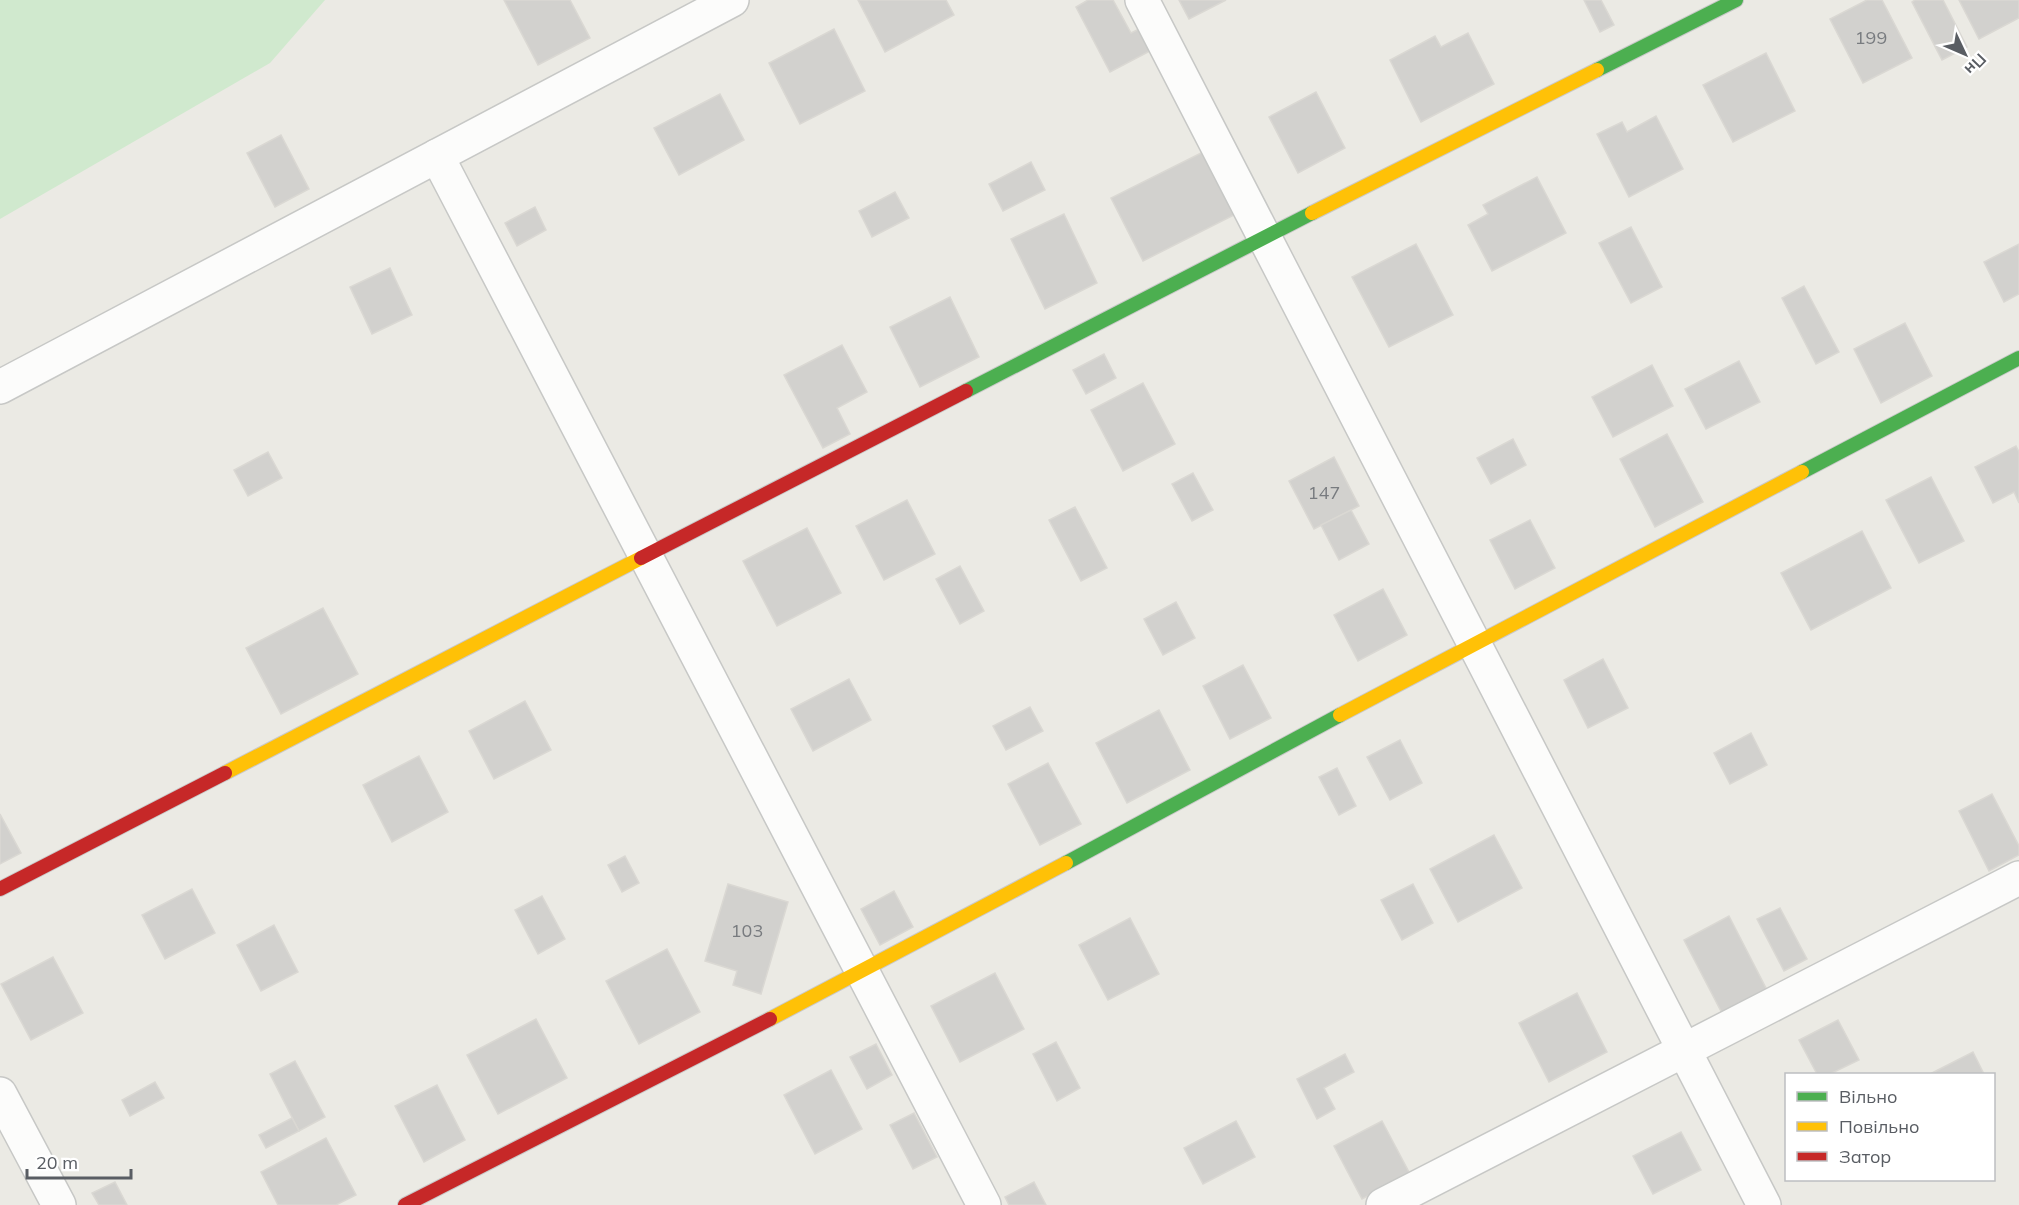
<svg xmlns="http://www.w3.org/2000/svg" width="2019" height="1205" viewBox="0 0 2019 1205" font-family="Mulish,sans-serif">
	<rect width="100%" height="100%" fill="#ebeae4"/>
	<path fill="#d0e9ce" d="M0 0H325L270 63 0 219Z"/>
	<g fill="#d2d1ce" stroke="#dad8d3" stroke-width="1.5">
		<path d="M504 0H570L590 38 538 65Z"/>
		<path d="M858 0H946L954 15 885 52Z"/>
		<path d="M1088 0H1113L1131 33 1141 28 1152 50 1110 72 1076 7Z"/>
		<path d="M1179 0H1226L1189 19Z"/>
		<path d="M1584 0H1601L1614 25 1600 32Z"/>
		<path d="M1867 0H1882L1912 58 1863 83 1830 19Z"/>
		<path d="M1915 0H1943L1967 47 1942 60 1912 2Z"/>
		<path d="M1959 0H2019V18L1979 39Z"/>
		<path d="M834 29 865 91 800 124 769 63Z"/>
		<path d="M1468 33 1494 84 1421 122 1390 60 1435 36 1441 47Z"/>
		<path d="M1766 53 1795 111 1733 142 1703 85Z"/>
		<path d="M1316 92 1345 148 1298 173 1269 117Z"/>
		<path d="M720 94 744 140 679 175 654 128Z"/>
		<path d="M1656 116 1683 169 1629 197 1597 134 1622 122 1627 132Z"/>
		<path d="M281 135 309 189 275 207 247 153Z"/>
		<path d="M1205 151 1236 214 1143 261 1111 198Z"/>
		<path d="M1031 162 1045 190 1003 211 989 184Z"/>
		<path d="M1537 177 1566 233 1492 271 1468 225 1488 214 1483 205Z"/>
		<path d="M895 192 909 218 872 237 859 211Z"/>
		<path d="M535 207 546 230 517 246 505 223Z"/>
		<path d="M1064 214 1097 283 1045 309 1011 239Z"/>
		<path d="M1631 227 1662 287 1631 303 1599 243Z"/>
		<path d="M1416 244 1453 315 1389 347 1352 277Z"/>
		<path d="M2019 244V294L2004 302 1984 262Z"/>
		<path d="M390 268 412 315 372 334 350 287Z"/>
		<path d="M1804 286 1839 352 1816 364 1782 298Z"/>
		<path d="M950 297 979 357 920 387 890 327Z"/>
		<path d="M1905 323 1932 376 1881 403 1854 349Z"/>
		<path d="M842 345 867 392 837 408 850 434 823 448 784 375Z"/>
		<path d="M1104 354 1116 378 1086 394 1073 370Z"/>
		<path d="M1739 361 1760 402 1706 429 1685 389Z"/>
		<path d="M1652 365 1673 406 1613 437 1592 397Z"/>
		<path d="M1143 383 1175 444 1123 471 1091 410Z"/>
		<path d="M1667 434 1703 502 1655 527 1620 459Z"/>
		<path d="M1513 439 1526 465 1491 484 1477 458Z"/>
		<path d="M2016 446 2019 452V503L2014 492 1993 503 1975 467Z"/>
		<path d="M268 452 282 478 248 496 234 470Z"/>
		<path d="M1334 457 1359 506 1314 529 1289 481Z"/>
		<path d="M1193 473 1213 510 1192 521 1172 484Z"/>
		<path d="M1931 477 1964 541 1919 563 1886 500Z"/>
		<path d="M907 500 935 554 884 580 856 526Z"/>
		<path d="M1075 507 1107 568 1081 581 1049 520Z"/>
		<path d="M1351 510 1369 544 1339 560 1321 525Z"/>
		<path d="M1530 520 1555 568 1515 589 1490 540Z"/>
		<path d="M807 528 841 593 777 626 743 561Z"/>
		<path d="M1862 531 1891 588 1811 630 1781 573Z"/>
		<path d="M960 566 984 611 960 624 936 579Z"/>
		<path d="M1383 589 1407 635 1358 661 1334 615Z"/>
		<path d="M1176 602 1195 638 1163 655 1144 619Z"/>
		<path d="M323 608 358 674 281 714 246 648Z"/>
		<path d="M1603 659 1628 708 1588 728 1564 680Z"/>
		<path d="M1243 665 1271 718 1230 739 1203 686Z"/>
		<path d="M849 679 871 720 813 751 791 709Z"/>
		<path d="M525 701 551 750 494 779 469 731Z"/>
		<path d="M1030 707 1043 731 1006 750 993 726Z"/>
		<path d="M1159 710 1190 770 1127 803 1096 743Z"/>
		<path d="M1751 733 1767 765 1730 784 1714 753Z"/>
		<path d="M1400 740 1422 783 1390 800 1367 757Z"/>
		<path d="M419 756 448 812 392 842 363 785Z"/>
		<path d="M1048 763 1081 824 1040 845 1008 784Z"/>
		<path d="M1337 768 1356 806 1339 815 1319 777Z"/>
		<path d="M1992 794 2019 846V855L1989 871 1959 811Z"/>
		<path d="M0 814 21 853 0 864Z"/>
		<path d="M1494 835 1522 888 1458 922 1430 869Z"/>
		<path d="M625 856 639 883 622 892 608 865Z"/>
		<path d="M728 884 788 902 761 994 733 985 737 971 705 961Z"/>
		<path d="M1413 884 1433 923 1402 940 1381 900Z"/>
		<path d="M192 889 215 933 165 959 142 915Z"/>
		<path d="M894 891 913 927 880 945 861 909Z"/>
		<path d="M542 896 565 939 538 954 515 910Z"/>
		<path d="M1780 908 1807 959 1784 971 1757 919Z"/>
		<path d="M1729 916 1769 994 1724 1017 1684 940Z"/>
		<path d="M1130 918 1159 974 1108 1000 1079 945Z"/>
		<path d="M274 925 298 972 261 991 237 945Z"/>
		<path d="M667 949 700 1012 639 1044 606 981Z"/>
		<path d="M53 957 83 1013 31 1040 1 984Z"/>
		<path d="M995 973 1024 1029 960 1062 931 1006Z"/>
		<path d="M1577 993 1607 1052 1549 1082 1519 1023Z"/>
		<path d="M536 1019 567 1078 498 1114 467 1055Z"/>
		<path d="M1838 1020 1859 1060 1830 1074H1817L1799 1040Z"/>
		<path d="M1056 1042 1080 1088 1057 1101 1033 1054Z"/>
		<path d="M876 1044 892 1075 867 1089 850 1057Z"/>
		<path d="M1973 1052 1984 1074H1930Z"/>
		<path d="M1345 1054 1354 1072 1324 1088 1335 1109 1317 1119 1297 1079Z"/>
		<path d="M295 1061 325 1117 299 1131 270 1074Z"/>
		<path d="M831 1070 862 1129 815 1154 784 1095Z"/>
		<path d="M155 1082 164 1098 130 1116 122 1100Z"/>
		<path d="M437 1085 465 1140 424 1162 395 1106Z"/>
		<path d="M914 1113 937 1157 913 1169 890 1125Z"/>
		<path d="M292 1118 299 1131 266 1148 259 1135Z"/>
		<path d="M1236 1121 1255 1157 1203 1184 1184 1148Z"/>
		<path d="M1382 1121 1410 1174 1362 1199 1334 1146Z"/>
		<path d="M1681 1132 1701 1170 1653 1194 1633 1156Z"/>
		<path d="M326 1138 356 1195 336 1205H278L261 1172Z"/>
		<path d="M115 1182 127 1205H99L92 1193Z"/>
		<path d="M1034 1182 1046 1205H1009L1005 1197Z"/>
	</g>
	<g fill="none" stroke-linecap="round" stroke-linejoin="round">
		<g stroke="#c7c8c6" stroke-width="36">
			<g id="street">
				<path d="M1142 0 1764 1205"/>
				<path d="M437 156 984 1205"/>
				<path d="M0 387 732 0"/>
				<path d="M0 1094 59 1205"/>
				<path d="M1383 1205 2019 878"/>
			</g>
		</g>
		<g stroke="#c9c9c9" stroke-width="16">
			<g id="fast">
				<path d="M1597 70 1736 0"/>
				<path d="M966 391 1312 213"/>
				<path d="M1802 472 2019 358"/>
				<path d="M1066 863 1340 715"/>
			</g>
		</g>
		<g stroke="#c9c9c9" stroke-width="16">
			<g id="slow">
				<path d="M1312 213 1597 70"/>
				<path d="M1340 715 1802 472"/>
				<path d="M225 773 641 558"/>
				<path d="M770 1019 1066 863"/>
			</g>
		</g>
		<g stroke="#c9c9c9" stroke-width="16">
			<g id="jam">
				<path d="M641 558 966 391"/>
				<path d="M0 889 225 773"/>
				<path d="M405 1205 770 1019"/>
			</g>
		</g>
		<use href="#street" stroke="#fcfcfb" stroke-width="33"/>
		<use href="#fast" stroke="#4caf50" stroke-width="14"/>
		<use href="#slow" stroke="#ffc107" stroke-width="14"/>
		<use href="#jam" stroke="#c62828" stroke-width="14"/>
	</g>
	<g text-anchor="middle" stroke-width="4.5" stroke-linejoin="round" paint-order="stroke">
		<g font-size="18" fill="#787b7f">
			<text x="1871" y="44">199</text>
			<text x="1324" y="499">147</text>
			<text x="747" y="937">103</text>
		</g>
	</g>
	<rect x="1785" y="1073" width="210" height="108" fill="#ffffff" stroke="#bdbec1" stroke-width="1.5"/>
	<rect x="1797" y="1092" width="30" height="9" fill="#4caf50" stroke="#bdbec1" stroke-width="1.5"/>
	<text x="1839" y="1103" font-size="18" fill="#595d63">Вільно</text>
	<rect x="1797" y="1122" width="30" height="9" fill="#ffc107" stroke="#bdbec1" stroke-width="1.5"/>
	<text x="1839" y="1133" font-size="18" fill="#595d63">Повільно</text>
	<rect x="1797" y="1152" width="30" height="9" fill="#c62828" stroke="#bdbec1" stroke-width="1.5"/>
	<text x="1839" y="1163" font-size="18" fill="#595d63">Затор</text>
	<g transform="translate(1965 54) rotate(134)" stroke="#ffffff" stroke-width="4.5" paint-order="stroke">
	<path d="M0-4.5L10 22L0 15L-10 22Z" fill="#595d63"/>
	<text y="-9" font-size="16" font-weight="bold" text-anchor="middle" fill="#595d63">Пн</text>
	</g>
	<path d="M27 1169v9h104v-9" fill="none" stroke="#595d63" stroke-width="3"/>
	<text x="36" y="1169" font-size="18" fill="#595d63" stroke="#ffffff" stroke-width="4.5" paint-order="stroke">20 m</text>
</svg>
